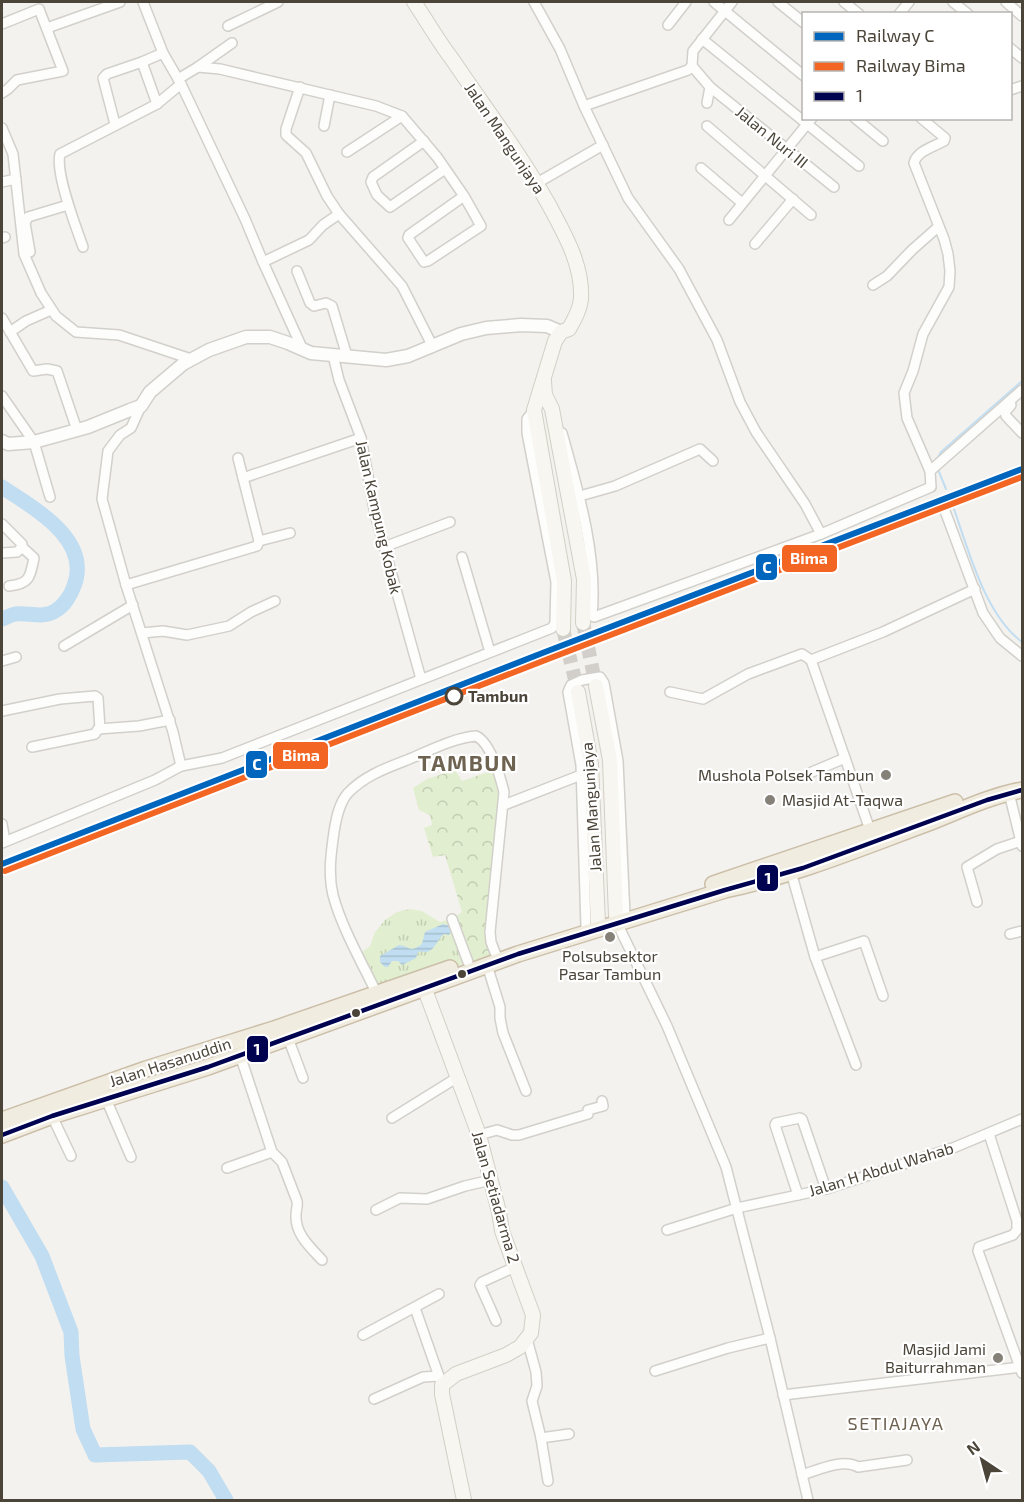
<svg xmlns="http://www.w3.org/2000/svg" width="1024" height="1502" viewBox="0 0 1024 1502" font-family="'Exo 2',sans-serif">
	<defs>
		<pattern id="forest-crowns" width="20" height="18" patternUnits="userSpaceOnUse" patternTransform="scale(1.5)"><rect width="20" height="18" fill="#e1eecf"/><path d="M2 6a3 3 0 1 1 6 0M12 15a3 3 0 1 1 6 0" fill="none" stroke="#c3cdb2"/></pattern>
		<pattern id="park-tufts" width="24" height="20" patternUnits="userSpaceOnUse" patternTransform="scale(1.5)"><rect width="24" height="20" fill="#e1eecf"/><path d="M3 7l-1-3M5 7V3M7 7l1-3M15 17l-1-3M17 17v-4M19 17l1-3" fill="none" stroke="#c3cdb2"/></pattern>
		<pattern id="water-rules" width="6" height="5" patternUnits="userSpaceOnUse" patternTransform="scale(1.5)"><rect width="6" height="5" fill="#c0ddf1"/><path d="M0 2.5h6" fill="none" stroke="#a6bfcf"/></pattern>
	</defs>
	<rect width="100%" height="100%" fill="#f4f2ee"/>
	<path fill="url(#forest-crowns)" d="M497 769 504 792 493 910 496 955 468 962 452 919 462 912 445 855 433 857 424 828 432 825 430 815 419 810 413 788 427 779 455 770 462 781Z"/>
	<path fill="url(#park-tufts)" d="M410 909 422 911 440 922 452 919 468 962 376 992 358 955 370 946 375 932 385 920 397 912Z"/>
	<path fill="url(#water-rules)" d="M443 924 450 926 451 932 449 935 444 934C438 938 435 950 427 952 424 952 421 951 418 952L416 958 402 965 398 961H392L388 967H385L380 962V956L399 945C411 947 410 953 422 944L425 932Z"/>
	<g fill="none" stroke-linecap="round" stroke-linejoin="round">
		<g stroke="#c0ddf1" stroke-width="2">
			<path d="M936 461 941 452 1022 381"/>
			<path d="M937 467 946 489"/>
			<path d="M954 509C969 552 985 614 1022 642"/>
		</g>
		<g stroke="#c0ddf1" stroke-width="15">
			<path d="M2 487C33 508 92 539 74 586 71 595 64 606 55 611 43 619 28 612 15 614 10 615 6 618 2 619"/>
			<path d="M2 1187 42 1256 71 1332 72 1356 83 1429 95 1455 190 1452 209 1471 226 1500"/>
		</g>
		<g stroke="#d2cfca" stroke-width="14" stroke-dasharray="14 7" stroke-linecap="butt">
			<path d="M583 623 596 686"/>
			<path d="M563 629 578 692"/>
		</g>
		<g stroke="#d2d0cb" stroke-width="12">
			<g id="minor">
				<path d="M143 2 163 53 181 84 245 219 263 262 303 350"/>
				<path d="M534 2 560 49 584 106 628 198 679 269 717 340 740 402 756 432 805 504 821 534"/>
				<path d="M714 2 804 76"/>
				<path d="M778 2 804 23"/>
				<path d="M844 2 859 14"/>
				<path d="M953 2 968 14"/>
				<path d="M1006 2 1022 16"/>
				<path d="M899 14 909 2"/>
				<path d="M2 24 39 9 63 71 17 80 8 89 2 93"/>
				<path d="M668 25 686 2"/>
				<path d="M228 26 278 2"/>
				<path d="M47 28 120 2"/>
				<path d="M702 39 859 166"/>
				<path d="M1010 48 1022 58"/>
				<path d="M142 62 157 104"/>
				<path d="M692 66 710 87 707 103"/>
				<path d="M198 67 232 43"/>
				<path d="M178 79 198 67 220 69 376 106 402 116 437 157 464 196 481 226 428 261 424 262 408 238 409 235 464 196"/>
				<path d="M300 87 286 129V135L306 153 327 196 339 214 402 286 433 347"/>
				<path d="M710 87 834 187"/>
				<path d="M1010 90 1022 86"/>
				<path d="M584 106 688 70 692 66 693 51 732 2"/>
				<path d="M855 118 883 141"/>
				<path d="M115 124 103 78 107 74 142 62 163 53"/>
				<path d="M324 126 330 95"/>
				<path d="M707 126 811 215"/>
				<path d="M2 128 13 154 24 254 41 293 56 316 76 332 119 335 191 359"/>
				<path d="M424 141 373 177 371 182 377 195 390 207 445 169"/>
				<path d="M347 152 402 116"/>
				<path d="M701 168 742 203"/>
				<path d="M2 182 16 179"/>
				<path d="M537 183 603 145"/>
				<path d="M729 220 812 118"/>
				<path d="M2 238 5 237"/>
				<path d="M755 244 793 199"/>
				<path d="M83 247C76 227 55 173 60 154L157 104 181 84"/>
				<path d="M30 252 25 223 28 217 68 205"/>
				<path d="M263 262 309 240 323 225 339 214"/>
				<path d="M297 271 310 303 314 306 326 303 332 306 347 356"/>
				<path d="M873 285 887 276 912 250 938 227"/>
				<path d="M2 318 33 371 47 369 57 371 77 430"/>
				<path d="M10 332 26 321 51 310"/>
				<path d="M333 355 339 380 361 438 375 514 421 679"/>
				<path d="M2 396 34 442 50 497"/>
				<path d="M1011 405 1005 412 1006 416 1022 433"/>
				<path d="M141 406 131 428 120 435 108 451 102 499 126 585 173 732 181 766 222 758 552 628 555 623 556 582 527 433V419L534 410"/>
				<path d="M562 433C578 490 598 556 592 616L594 617 821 534 931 487 930 471 907 418 904 393 913 371 923 334 949 287 950 271 948 254 944 239 914 163C917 151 933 147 944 141L945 138 921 118"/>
				<path d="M238 458 243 478"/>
				<path d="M930 471 1022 390"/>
				<path d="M580 496 615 486 700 449 713 461"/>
				<path d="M945 511 983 613 1000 638 1022 656"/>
				<path d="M2 524 22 544V547L17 552 2 553"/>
				<path d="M259 541 290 533"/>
				<path d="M384 547 450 522"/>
				<path d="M462 557 490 652"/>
				<path d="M126 585 257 546 259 541 243 478 361 438"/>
				<path d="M9 586C30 584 30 577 34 558L22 547"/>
				<path d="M142 633 163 631 187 635 229 626 251 612 275 601"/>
				<path d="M64 646 133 605"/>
				<path d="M2 661 16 657"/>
				<path d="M670 692 703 699 748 674 802 654 811 660"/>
				<path d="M2 711 60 699 95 696 98 698 100 729"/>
				<path d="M32 747 95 734 98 729 139 726 170 720"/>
				<path d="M812 772 845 758"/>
				<path d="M1009 793 1022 846"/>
				<path d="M504 805 581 775"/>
				<path d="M2 824 5 841"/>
				<path d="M870 830 811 660 883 632 975 589"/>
				<path d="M2 843 155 780 181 766"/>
				<path d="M791 872 815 957 856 1065"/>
				<path d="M977 902 967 867 997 849 1021 841"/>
				<path d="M452 919 468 962"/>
				<path d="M617 923 667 1026 726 1167 770 1338 808 1500"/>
				<path d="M586 927 581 765 568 692 571 685 582 680 600 677 604 683 618 761 625 915"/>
				<path d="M1010 934 1022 931"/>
				<path d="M815 957 864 941 883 996"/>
				<path d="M487 965 500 1007V1018L503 1033 526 1091"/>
				<path d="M376 992C362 963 341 926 333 895 328 874 331 853 334 832 336 819 339 803 348 793 364 776 386 768 407 760 429 751 453 738 476 736 491 743 500 776 504 792L490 932 491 942 496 955"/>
				<path d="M288 1038 303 1078"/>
				<path d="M240 1055 272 1152 282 1162 297 1201C298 1207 296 1209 296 1215 295 1234 310 1247 322 1260"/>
				<path d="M106 1099 131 1157"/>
				<path d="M52 1116 71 1156"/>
				<path d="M392 1118 458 1077"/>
				<path d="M989 1134 1017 1221V1230L1013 1235 979 1247 978 1251 1022 1373"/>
				<path d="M479 1135 497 1130 512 1135H519L588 1114V1110L603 1106 602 1101"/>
				<path d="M227 1168 272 1152"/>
				<path d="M798 1195 775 1125 776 1123 800 1118 802 1119 826 1189"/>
				<path d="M376 1210 400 1198 427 1199 465 1186 491 1180"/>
				<path d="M667 1230 737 1208 826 1189 953 1148 1022 1119"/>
				<path d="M415 1308 442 1385"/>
				<path d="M496 1321 480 1285 482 1282 515 1267"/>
				<path d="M363 1335 439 1294"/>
				<path d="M527 1339 536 1372 537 1386 532 1401 541 1438 548 1481"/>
				<path d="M655 1371 728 1348 770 1338"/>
				<path d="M783 1395 1021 1367"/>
				<path d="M374 1399 423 1377 439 1376"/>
				<path d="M541 1438 569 1434"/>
				<path d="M802 1475C818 1470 843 1458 858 1467L907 1460"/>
			</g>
		</g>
		<g stroke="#d2d0cb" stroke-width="15">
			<path id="tertiary" d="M2 441 8 444 34 442 88 427 130 410 141 406 150 392 183 364 209 350 246 337H270L288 343 311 353 386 360 408 356 461 334 486 328 521 325 547 326 561 332"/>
		</g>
		<g stroke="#d3cfc5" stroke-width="16">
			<g id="secondary">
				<path d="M414 2C427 21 438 41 452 59 485 108 520 153 549 205 564 233 583 265 581 299 580 310 574 320 569 329L561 332 555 341 534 410 564 581 563 629"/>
				<path d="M544 381 545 395 552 409 584 579 583 623"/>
				<path d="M596 686 610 760 616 916"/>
				<path d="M578 692 591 764 598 923"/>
				<path d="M424 987 479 1135 499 1212 502 1231 533 1315 531 1333 520 1347 506 1355 456 1374 442 1385V1394L464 1500"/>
			</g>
		</g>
		<g stroke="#ccbfa9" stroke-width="18">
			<g id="trunk">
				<path d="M713 884 955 802"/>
				<path d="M2 1120 146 1069 274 1029 450 968"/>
				<path d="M2 1135 52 1116 208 1067 518 954 725 890C796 875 863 847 931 822 961 810 990 796 1022 790"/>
			</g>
		</g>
		<use href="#minor" stroke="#fdfdfc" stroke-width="9"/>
		<use href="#tertiary" stroke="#fdfdfc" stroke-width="12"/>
		<use href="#secondary" stroke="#f7f6f1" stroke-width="14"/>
		<use href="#trunk" stroke="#f0ece0" stroke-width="15"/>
		<g stroke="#fff" stroke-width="9">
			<path id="bus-1" d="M2 1135 52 1116 208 1067 518 954 725 890 803 868 987 800 1022 790"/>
		</g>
		<use href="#bus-1" stroke="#000350" stroke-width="4.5"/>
		<g stroke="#fff" stroke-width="10">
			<path id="rail-1" d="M2 864 545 652 1022 469"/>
		</g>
		<g stroke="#fff" stroke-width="10">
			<path id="rail-2" d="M5 871 548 659 1022 477"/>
		</g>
		<use href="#rail-1" stroke="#0065bd" stroke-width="6"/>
		<use href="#rail-2" stroke="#f26522" stroke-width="6"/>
	</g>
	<circle fill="#fff" stroke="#4b4439" stroke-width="3" cx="454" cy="696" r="8"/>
	<g fill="#868178" stroke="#fff" stroke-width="2">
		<circle cx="886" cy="775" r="6"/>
		<circle cx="770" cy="800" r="6"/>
		<circle cx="610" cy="937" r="6"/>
		<circle cx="998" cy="1358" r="6"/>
	</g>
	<g fill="#4b4439" stroke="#fff" stroke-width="2">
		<circle cx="462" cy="974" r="5"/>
		<circle cx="356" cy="1013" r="5"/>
	</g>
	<g text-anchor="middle" stroke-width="4.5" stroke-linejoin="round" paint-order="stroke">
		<g font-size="16" fill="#4b4439" stroke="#fff">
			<text transform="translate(772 137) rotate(39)" y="6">Jalan Nuri III</text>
			<text transform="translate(505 138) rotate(56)" y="6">Jalan Mangunjaya</text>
			<text transform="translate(379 517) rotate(77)" y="6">Jalan Kampung Kobak</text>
			<text transform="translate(591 807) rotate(-94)" y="6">Jalan Mangunjaya</text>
			<text transform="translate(170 1062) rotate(-18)" y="6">Jalan Hasanuddin</text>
			<text transform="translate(881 1169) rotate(-17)" y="6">Jalan H Abdul Wahab</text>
			<text transform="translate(496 1197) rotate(74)" y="6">Jalan Setiadarma 2</text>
		</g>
		<g font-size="16" font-weight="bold" fill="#4b4439" stroke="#fff" text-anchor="start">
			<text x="468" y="702">Tambun</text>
		</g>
		<g font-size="16" fill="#4b4439" stroke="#fff" text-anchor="end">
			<text x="874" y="781">Mushola Polsek Tambun</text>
			<text x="782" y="806" text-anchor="start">Masjid At-Taqwa</text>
			<text x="610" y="962" text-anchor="middle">Polsubsektor<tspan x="610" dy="18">Pasar Tambun</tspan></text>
			<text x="986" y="1355">Masjid Jami<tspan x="986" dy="18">Baiturrahman</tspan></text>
		</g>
		<g font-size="18" letter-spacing="1.5" fill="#6e6250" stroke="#fff">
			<text x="896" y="1430">SETIAJAYA</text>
		</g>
		<g font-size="22" font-weight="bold" letter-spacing="1.5" fill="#6e6250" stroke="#fff">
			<text x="468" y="771">TAMBUN</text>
		</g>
	</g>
	<g stroke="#fff" stroke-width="2">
		<rect x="781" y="544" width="57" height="29" rx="6" fill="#f26522"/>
		<rect x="755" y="553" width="23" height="28" rx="6" fill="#0065bd"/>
		<rect x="272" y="741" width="57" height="29" rx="6" fill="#f26522"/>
		<rect x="245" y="750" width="23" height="29" rx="6" fill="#0065bd"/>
		<rect x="756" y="864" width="23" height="28" rx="6" fill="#000350"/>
		<rect x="246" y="1035" width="23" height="28" rx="6" fill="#000350"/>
	</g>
	<g font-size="16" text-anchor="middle" font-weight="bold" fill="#fff">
		<text x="809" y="564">Bima</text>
		<text x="767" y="573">C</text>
		<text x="301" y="761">Bima</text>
		<text x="257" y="770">C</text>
		<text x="768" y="884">1</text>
		<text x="257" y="1055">1</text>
	</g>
	<rect width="1024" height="1502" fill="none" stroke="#4b4439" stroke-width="6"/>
	<rect x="802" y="12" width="210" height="108" fill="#ffffff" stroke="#b7b4b0" stroke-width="1.5"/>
	<rect x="814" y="32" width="30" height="9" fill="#0065bd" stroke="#b7b4b0" stroke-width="1.5"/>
	<text x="856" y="42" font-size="18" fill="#4b4439">Railway C</text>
	<rect x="814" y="62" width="30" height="9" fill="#f26522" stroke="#b7b4b0" stroke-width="1.5"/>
	<text x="856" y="72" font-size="18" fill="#4b4439">Railway Bima</text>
	<rect x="814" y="92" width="30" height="9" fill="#000350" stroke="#b7b4b0" stroke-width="1.5"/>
	<text x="856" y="102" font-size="18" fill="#4b4439">1</text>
	<g transform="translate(982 1460) rotate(324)" stroke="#ffffff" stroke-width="4.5" paint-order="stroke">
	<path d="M0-4.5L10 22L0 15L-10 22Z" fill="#4b4439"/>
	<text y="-9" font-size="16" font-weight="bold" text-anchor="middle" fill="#4b4439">N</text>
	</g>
</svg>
